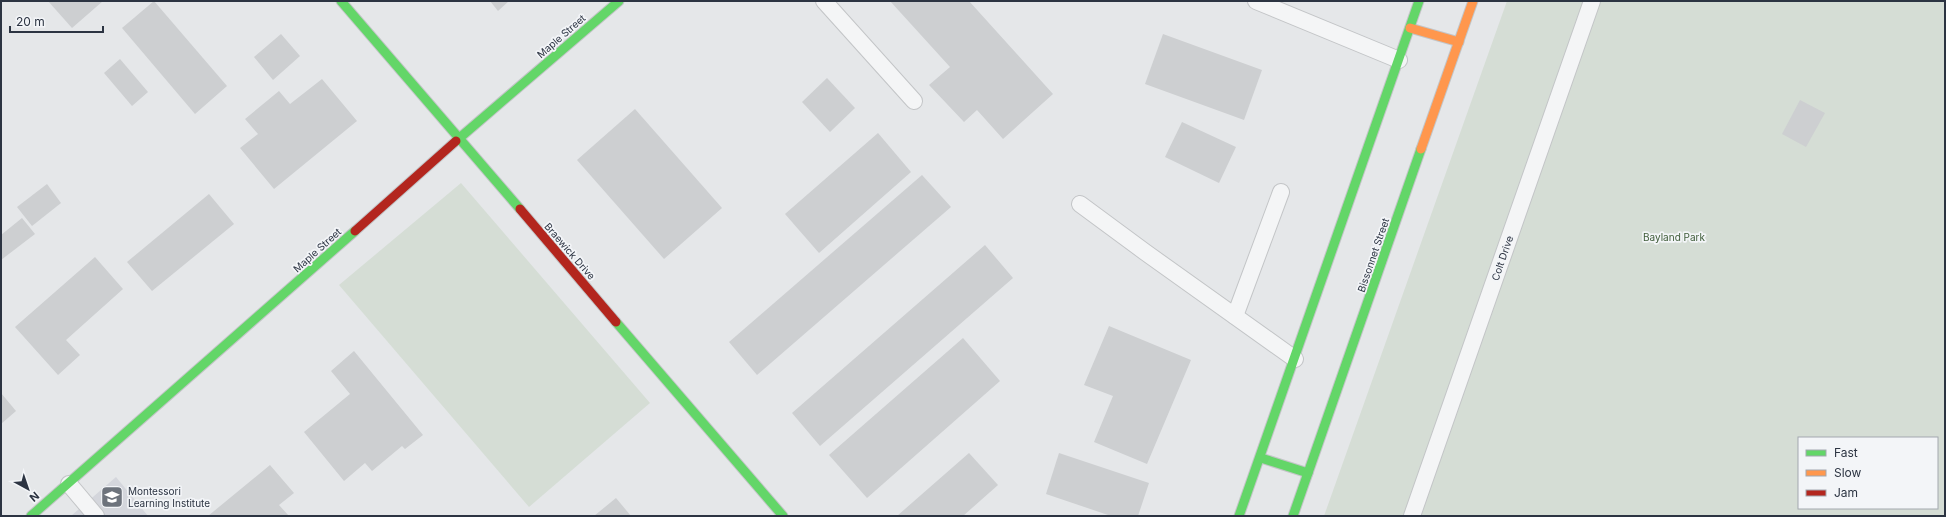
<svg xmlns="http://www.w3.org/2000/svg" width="1946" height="517" viewBox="0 0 1946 517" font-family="Inter,sans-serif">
	<rect width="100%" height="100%" fill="#e5e7e9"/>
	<path fill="#d4d6dc" d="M116 477 148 516H71Z"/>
	<g fill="#d5ddd5" fill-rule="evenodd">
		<path d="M1507 1H1945V516H1324ZM1799 438H1937V508H1799Z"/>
		<path d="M461 183 650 403 529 507 339 285Z"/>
	</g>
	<g fill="#cdcfd1">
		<path d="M48 1H103L72 28Z"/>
		<path d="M154 1 227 86 195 114 122 28Z"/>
		<path d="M490 1H509L498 11Z"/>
		<path d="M890 1H969L1053 94 1003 139 977 110 964 122 929 85 950 67Z"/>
		<path d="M281 34 300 56 273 80 254 57Z"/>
		<path d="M1163 34 1262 70 1244 120 1145 84Z"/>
		<path d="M120 59 148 92 132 106 104 73Z"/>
		<path d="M827 78 855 108 830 132 802 102Z"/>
		<path d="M322 79 357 121 274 189 240 148 258 134 245 119 279 91 290 104Z"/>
		<path d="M1800 100 1825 113 1806 147 1782 134Z"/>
		<path d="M635 109 722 208 664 259 577 160Z"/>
		<path d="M1182 122 1236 147 1219 183 1165 157Z"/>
		<path d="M878 133 911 172 819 253 785 214Z"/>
		<path d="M922 175 951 207 757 375 729 342Z"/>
		<path d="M47 184 61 203 32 226 17 207Z"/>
		<path d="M209 194 234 224 152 291 127 262Z"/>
		<path d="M22 218 35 234 1 260V235Z"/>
		<path d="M985 245 1013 278 820 446 792 413Z"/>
		<path d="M95 257 123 289 66 340 80 355 58 375 15 327Z"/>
		<path d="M1109 326 1191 360 1147 464 1094 442 1113 396 1084 385Z"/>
		<path d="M963 338 1000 381 867 498 829 455Z"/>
		<path d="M354 351 423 435 405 449 402 446 372 471 365 463 344 481 304 432 350 394 331 371Z"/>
		<path d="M1 393 16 411 1 424Z"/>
		<path d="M969 453 998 485 963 516H897Z"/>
		<path d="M1059 453 1149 483 1138 516H1111L1046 494Z"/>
		<path d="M270 465 294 493 279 505 289 516H208Z"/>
		<path d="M616 498 631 516H594Z"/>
	</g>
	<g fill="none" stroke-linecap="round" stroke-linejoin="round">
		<g stroke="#c3c5c7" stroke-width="18">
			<g id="lane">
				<path d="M824 1 914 101"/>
				<path d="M1256 1 1399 60"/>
				<path d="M1080 204 1145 252 1295 359"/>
				<path d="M1235 316 1281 192"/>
				<path d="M69 484 96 516"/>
				<path d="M1412 516 1592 1"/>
			</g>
		</g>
		<g stroke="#c3c5c7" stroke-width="11">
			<g id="fast">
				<path d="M341 1 520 209"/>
				<path d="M456 141 619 1"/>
				<path d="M616 322 783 516"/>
				<path d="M1261 458 1308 473"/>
				<path d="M31 516 355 231"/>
				<path d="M1239 516 1419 1"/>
				<path d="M1293 516 1421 149"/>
			</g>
		</g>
		<g stroke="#c3c5c7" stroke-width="11">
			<g id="slow">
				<path d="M1410 28 1459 42"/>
				<path d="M1421 149 1473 1"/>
			</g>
		</g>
		<g stroke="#c3c5c7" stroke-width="11">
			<g id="jam">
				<path d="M520 209 616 322"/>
				<path d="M355 231 456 141"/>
			</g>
		</g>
		<use href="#lane" stroke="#f4f5f6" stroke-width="16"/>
		<use href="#fast" stroke="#63d668" stroke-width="9"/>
		<use href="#slow" stroke="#ff974d" stroke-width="9"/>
		<use href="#jam" stroke="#b3261e" stroke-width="9"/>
	</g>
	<defs>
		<g id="school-square" transform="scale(1.15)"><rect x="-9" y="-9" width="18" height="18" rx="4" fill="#6d737c" stroke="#f3f5f8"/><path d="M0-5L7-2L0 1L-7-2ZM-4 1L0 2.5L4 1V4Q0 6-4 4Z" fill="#fff"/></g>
	</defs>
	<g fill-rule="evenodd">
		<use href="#school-square" x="112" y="497"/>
	</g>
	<g text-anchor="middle" stroke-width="3.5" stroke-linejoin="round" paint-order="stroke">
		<g font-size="10" fill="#2c3442" stroke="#f3f5f8">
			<text transform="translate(561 36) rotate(-41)" y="4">Maple Street</text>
			<text transform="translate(317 250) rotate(-42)" y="4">Maple Street</text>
			<text transform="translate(570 251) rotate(49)" y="4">Braewick Drive</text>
			<text transform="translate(1373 255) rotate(-71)" y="4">Bissonnet Street</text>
			<text transform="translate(1502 258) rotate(-71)" y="4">Colt Drive</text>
		</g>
		<g font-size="10" fill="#405d3a" stroke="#f3f5f8">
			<text x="1674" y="241">Bayland Park</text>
		</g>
		<g font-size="10" fill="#2c3442" stroke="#f3f5f8" text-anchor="start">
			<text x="128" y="495">Montessori<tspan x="128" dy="12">Learning Institute</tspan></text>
		</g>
	</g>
	<rect width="1946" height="517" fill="none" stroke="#2c3442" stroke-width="4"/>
	<rect x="1798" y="437" width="140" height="72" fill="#f3f5f8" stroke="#a3a8af"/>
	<rect x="1806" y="450" width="20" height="6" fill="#63d668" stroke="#a3a8af"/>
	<text x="1834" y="457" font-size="12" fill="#2c3442">Fast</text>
	<rect x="1806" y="470" width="20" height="6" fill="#ff974d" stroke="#a3a8af"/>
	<text x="1834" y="477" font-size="12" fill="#2c3442">Slow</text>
	<rect x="1806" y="490" width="20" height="6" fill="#b3261e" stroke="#a3a8af"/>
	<text x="1834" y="497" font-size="12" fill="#2c3442">Jam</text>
	<g transform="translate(28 489) rotate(140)" stroke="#f3f5f8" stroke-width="3" paint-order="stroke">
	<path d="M0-3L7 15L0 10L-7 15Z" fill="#2c3442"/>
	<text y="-6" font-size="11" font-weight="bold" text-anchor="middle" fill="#2c3442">N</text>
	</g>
	<path d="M10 26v6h93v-6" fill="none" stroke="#2c3442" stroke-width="2"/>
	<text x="16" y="26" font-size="12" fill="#2c3442" stroke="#f3f5f8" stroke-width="3" paint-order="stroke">20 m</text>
</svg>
